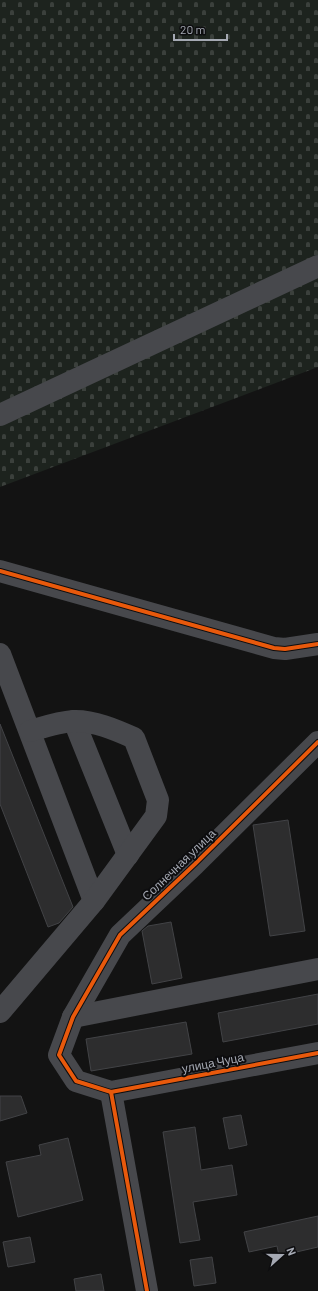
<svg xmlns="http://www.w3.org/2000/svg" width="318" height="1291" viewBox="0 0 318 1291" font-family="Barlow,sans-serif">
	<defs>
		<pattern id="cemetery-stones" width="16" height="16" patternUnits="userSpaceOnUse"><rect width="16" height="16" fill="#1d231e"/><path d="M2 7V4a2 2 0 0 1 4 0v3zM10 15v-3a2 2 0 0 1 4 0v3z" fill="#3b403c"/></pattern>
	</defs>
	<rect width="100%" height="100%" fill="#131313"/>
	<path fill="url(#cemetery-stones)" d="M0 0H318V367L0 487Z"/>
	<g fill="#2d2d2e" stroke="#424346">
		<path d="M0 724 73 907 59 923 48 927 0 804Z"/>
		<path d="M288 820 305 931 270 936 253 825Z"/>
		<path d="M171 922 182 978 152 984 142 931 148 926Z"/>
		<path d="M318 994V1024L223 1042 218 1013Z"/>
		<path d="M186 1022 192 1054 91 1071 86 1039Z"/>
		<path d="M0 1096H21L27 1113 0 1121Z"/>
		<path d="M241 1115 247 1145 229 1149 223 1118Z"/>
		<path d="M195 1127 201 1170 232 1165 237 1195 193 1202 200 1240 180 1243 163 1132Z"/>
		<path d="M68 1138 83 1200 18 1217 6 1162 41 1155 39 1145Z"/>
		<path d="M318 1216V1247L279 1256 277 1246 249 1252 244 1232Z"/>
		<path d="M30 1237 35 1262 8 1267 3 1242Z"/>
		<path d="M212 1257 216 1283 194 1286 190 1260Z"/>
		<path d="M101 1274 104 1291H76L74 1279Z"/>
	</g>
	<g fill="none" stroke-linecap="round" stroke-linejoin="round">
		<g stroke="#47484c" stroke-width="22">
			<path d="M0 415 318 266"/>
			<path d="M0 571 274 648 285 649 318 644"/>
			<path d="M0 654 94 901"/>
			<path d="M74 721 128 855"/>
			<path d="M318 742 195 864 120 935 73 1017 59 1055 76 1081 111 1092 318 1053"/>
			<path d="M0 1012 94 901 156 816 158 800 134 738C116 730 93 720 73 721 59 722 44 727 30 731"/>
			<path d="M73 1017 318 969"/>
			<path d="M111 1092 147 1291"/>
		</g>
		<g stroke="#0d0d0f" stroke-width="6">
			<g id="cycleway">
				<path d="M0 571 274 648 285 649 318 644"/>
				<path d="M318 742 195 864 120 935 73 1017 59 1055 76 1081 111 1092 318 1053"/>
				<path d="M111 1092 147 1291"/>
			</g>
		</g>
		<use href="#cycleway" stroke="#e8590c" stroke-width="4"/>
	</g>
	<g text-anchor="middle" stroke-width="4" stroke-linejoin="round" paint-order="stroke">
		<g font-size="12" fill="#a5a9b3" stroke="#0d0d0f">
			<text transform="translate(179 865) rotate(-44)" y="4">Солнечная улица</text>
			<text transform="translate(213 1063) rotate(-11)" y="4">улица Чуца</text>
		</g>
	</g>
	<g transform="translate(282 1255) rotate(69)" stroke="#0d0d0f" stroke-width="3" paint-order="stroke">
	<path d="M0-3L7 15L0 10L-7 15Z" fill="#a5a9b3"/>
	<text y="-6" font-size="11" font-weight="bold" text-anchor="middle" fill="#a5a9b3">N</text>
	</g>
	<path d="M174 34v6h53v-6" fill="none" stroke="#a5a9b3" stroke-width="2"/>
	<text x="180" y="34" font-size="12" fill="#a5a9b3" stroke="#0d0d0f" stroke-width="3" paint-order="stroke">20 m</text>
</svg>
